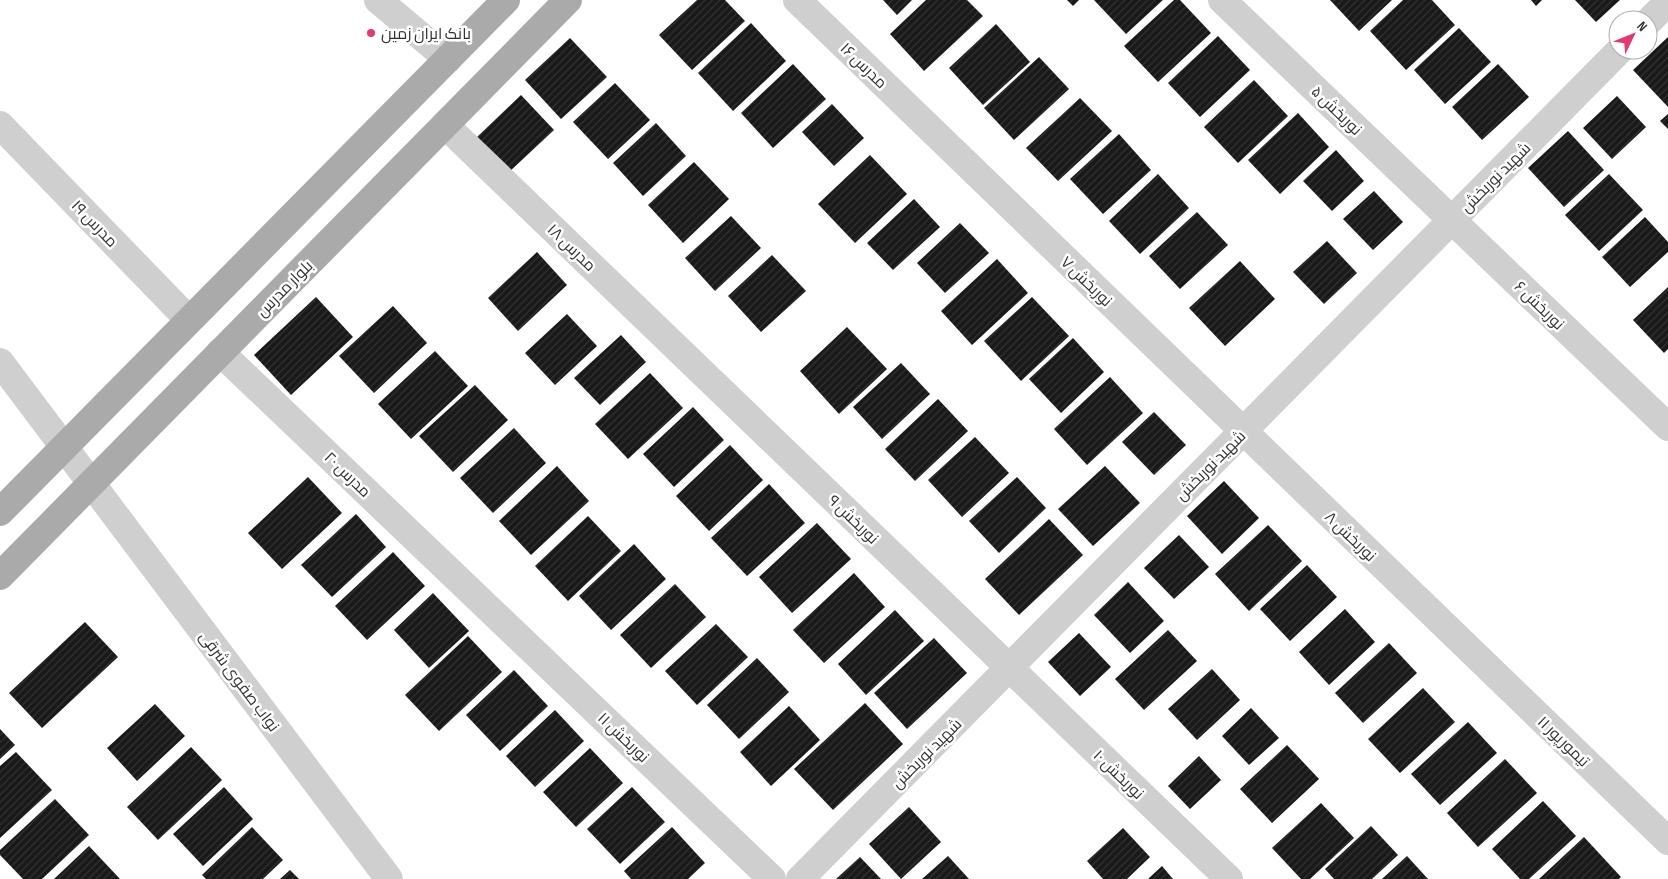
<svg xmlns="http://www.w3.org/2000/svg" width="1668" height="879" viewBox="0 0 1668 879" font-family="'Sofia Sans Condensed',Cairo,sans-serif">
	<defs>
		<pattern id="building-hatch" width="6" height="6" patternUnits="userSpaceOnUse" patternTransform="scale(1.25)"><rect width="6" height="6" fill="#191919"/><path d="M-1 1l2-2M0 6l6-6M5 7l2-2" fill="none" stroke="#323232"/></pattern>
	</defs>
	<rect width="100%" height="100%" fill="#fff"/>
	<g fill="url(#building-hatch)">
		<path d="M697 0H725L745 21 692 70 659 35Z"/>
		<path d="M883 0H912L897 15Z"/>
		<path d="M926 0H967L983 16 924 71 890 34Z"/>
		<path d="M1067 0H1079L1073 6Z"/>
		<path d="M1094 0H1163L1126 34Z"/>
		<path d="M1174 0H1180L1211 33 1158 82 1124 46Z"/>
		<path d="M1330 0H1392L1359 31Z"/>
		<path d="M1403 0H1432L1455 25 1406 70 1370 31Z"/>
		<path d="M1531 0H1542L1536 6Z"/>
		<path d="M1575 0H1620L1596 22Z"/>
		<path d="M751 23 786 61 733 111 698 73Z"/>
		<path d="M996 24 1030 62 983 105 949 68Z"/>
		<path d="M1459 28 1491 62 1445 104 1414 70Z"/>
		<path d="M1218 36 1250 70 1200 117 1168 83Z"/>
		<path d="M1668 37V107L1633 70Z"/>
		<path d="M570 38 607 77 561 119 525 80Z"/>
		<path d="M1039 57 1069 89 1014 140 984 108Z"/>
		<path d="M793 64 826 99 773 148 741 113Z"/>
		<path d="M1498 64 1529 97 1482 140 1452 107Z"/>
		<path d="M1254 80 1288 116 1238 163 1204 127Z"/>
		<path d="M615 83 650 120 608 159 573 122Z"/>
		<path d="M521 95 554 130 508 173 476 138Z"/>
		<path d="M1617 96 1646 127 1612 159 1583 128Z"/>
		<path d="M1080 98 1112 131 1058 181 1026 148Z"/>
		<path d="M832 104 864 138 834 166 802 132Z"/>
		<path d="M1298 113 1329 147 1280 194 1248 160Z"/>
		<path d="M1668 114V129L1660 121Z"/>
		<path d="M656 123 686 156 643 196 613 163Z"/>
		<path d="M1568 131 1604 170 1564 207 1528 168Z"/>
		<path d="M1119 134 1151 170 1103 214 1070 179Z"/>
		<path d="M1336 150 1364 181 1332 211 1303 181Z"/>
		<path d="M870 155 907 194 855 243 818 204Z"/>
		<path d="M694 162 729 199 683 243 648 205Z"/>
		<path d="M1158 174 1189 208 1140 254 1109 221Z"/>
		<path d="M1609 174 1643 210 1599 251 1565 215Z"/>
		<path d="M1374 191 1403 222 1373 250 1343 219Z"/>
		<path d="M914 199 940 227 893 270 867 243Z"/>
		<path d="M1197 212 1228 245 1180 289 1149 256Z"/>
		<path d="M731 216 761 248 715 291 685 258Z"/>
		<path d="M1645 217 1668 242V252L1630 287 1602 257Z"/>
		<path d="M960 223 989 253 945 293 917 263Z"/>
		<path d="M1327 241 1357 273 1324 304 1293 272Z"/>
		<path d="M537 252 567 285 518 331 488 298Z"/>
		<path d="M772 255 806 291 761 332 728 296Z"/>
		<path d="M997 259 1028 293 972 345 941 311Z"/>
		<path d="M1240 261 1275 299 1225 346 1189 308Z"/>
		<path d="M1668 287V349L1664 353 1633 320Z"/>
		<path d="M316 297 353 337 291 395 254 355Z"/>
		<path d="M1032 297 1069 336 1021 381 984 341Z"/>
		<path d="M393 306 427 343 374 393 339 356Z"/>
		<path d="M567 314 597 346 555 385 525 353Z"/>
		<path d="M847 327 887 369 839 414 800 371Z"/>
		<path d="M621 335 646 362 600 405 574 378Z"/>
		<path d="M1073 338 1104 372 1061 413 1029 379Z"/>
		<path d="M435 351 468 386 411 439 378 404Z"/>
		<path d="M901 363 930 394 882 439 853 407Z"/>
		<path d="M650 373 683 408 628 459 595 424Z"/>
		<path d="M1110 377 1143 413 1087 465 1054 429Z"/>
		<path d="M475 385 508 420 453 472 419 436Z"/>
		<path d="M938 399 968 431 915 481 885 449Z"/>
		<path d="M693 407 724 440 674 487 643 454Z"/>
		<path d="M1154 412 1186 445 1154 475 1122 442Z"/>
		<path d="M514 428 546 463 493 513 460 478Z"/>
		<path d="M975 437 1009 473 962 517 928 480Z"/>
		<path d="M730 445 763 480 709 531 676 496Z"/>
		<path d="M557 466 589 501 531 555 499 521Z"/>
		<path d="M1105 466 1140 503 1093 546 1058 509Z"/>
		<path d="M308 477 342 513 282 569 248 533Z"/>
		<path d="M1017 477 1046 508 999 553 969 521Z"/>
		<path d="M1224 481 1259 518 1222 554 1187 516Z"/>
		<path d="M769 484 805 523 747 576 711 538Z"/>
		<path d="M356 514 386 547 332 597 301 565Z"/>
		<path d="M588 516 621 551 568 601 535 566Z"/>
		<path d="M1049 519 1083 555 1019 615 985 579Z"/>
		<path d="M817 523 851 559 792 613 759 577Z"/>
		<path d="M1268 525 1302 561 1249 611 1215 574Z"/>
		<path d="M1179 535 1209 567 1174 599 1144 568Z"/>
		<path d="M634 544 666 579 611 630 579 596Z"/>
		<path d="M393 552 425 586 367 640 335 606Z"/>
		<path d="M1307 565 1337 597 1290 641 1260 609Z"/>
		<path d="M854 573 885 607 824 663 793 630Z"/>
		<path d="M1128 582 1164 621 1130 653 1094 615Z"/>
		<path d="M675 584 706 617 651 668 620 635Z"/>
		<path d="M433 593 469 631 429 668 394 630Z"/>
		<path d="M1345 609 1375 642 1329 685 1299 652Z"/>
		<path d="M895 610 924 641 866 695 838 664Z"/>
		<path d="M85 622 118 657 42 728 9 693Z"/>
		<path d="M716 624 748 657 697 705 665 671Z"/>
		<path d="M1168 630 1197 661 1144 710 1115 679Z"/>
		<path d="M1079 633 1111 667 1080 696 1048 662Z"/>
		<path d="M468 636 502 672 439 731 405 695Z"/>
		<path d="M934 638 967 673 907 729 874 693Z"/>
		<path d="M1389 643 1417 673 1363 723 1335 693Z"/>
		<path d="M757 658 789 692 739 739 707 705Z"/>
		<path d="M1212 669 1240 700 1197 740 1168 709Z"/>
		<path d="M514 670 548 706 500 751 466 715Z"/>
		<path d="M1423 688 1455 722 1400 773 1368 739Z"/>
		<path d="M865 703 903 744 833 810 794 769Z"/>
		<path d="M155 704 185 736 137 781 107 748Z"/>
		<path d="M789 706 820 740 771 786 740 752Z"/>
		<path d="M1251 708 1279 738 1249 765 1222 736Z"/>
		<path d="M555 710 584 741 535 787 506 756Z"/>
		<path d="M1468 722 1497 753 1440 805 1411 774Z"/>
		<path d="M0 729 15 745 0 759Z"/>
		<path d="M1287 745 1319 779 1272 823 1240 789Z"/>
		<path d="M191 747 222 780 158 840 127 807Z"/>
		<path d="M590 748 623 783 576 827 543 792Z"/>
		<path d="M16 752 52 790 0 838V766Z"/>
		<path d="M1199 756 1221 780 1190 809 1168 786Z"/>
		<path d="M1505 759 1537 793 1478 847 1447 813Z"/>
		<path d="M224 787 253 819 203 866 173 834Z"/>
		<path d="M632 787 665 822 620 864 587 829Z"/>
		<path d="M55 799 89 835 42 879H23L0 855V850Z"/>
		<path d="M1543 801 1576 836 1529 879H1520L1492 849Z"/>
		<path d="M1321 803 1354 838 1310 879H1301L1272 848Z"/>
		<path d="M909 807 941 842 901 879 869 844Z"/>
		<path d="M1371 826 1398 855 1372 879H1334L1325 869Z"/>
		<path d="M252 827 283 860 263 879H206L202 875Z"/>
		<path d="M672 827 705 863 688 879H631L624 871Z"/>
		<path d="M1123 828 1150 857 1127 879H1103L1087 861Z"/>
		<path d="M1584 837 1621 877 1619 879H1539Z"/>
		<path d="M89 846 120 879H54Z"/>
		<path d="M948 856 969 879H922Z"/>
		<path d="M1407 856 1428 879H1382Z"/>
		<path d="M860 857 881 879H836Z"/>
		<path d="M1162 866 1173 879H1148Z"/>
		<path d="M290 870 299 879H280Z"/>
	</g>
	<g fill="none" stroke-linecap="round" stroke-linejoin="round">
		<g stroke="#cfcfcf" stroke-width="28">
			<path d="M378 0 448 59"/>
			<path d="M797 0 1668 841"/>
			<path d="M1222 0 1668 427"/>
			<path d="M1648 22 1668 2"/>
			<path d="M0 125 189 320"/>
			<path d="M445 125 1229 879"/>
			<path d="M220 352 772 879"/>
			<path d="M0 362 389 879"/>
			<path d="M800 879 1620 50"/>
		</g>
		<g stroke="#aaa" stroke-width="28">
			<path d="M0 512 506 0"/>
			<path d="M0 576 568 0"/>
		</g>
	</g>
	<circle fill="#e4386f" stroke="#fff" stroke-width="2" cx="371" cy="33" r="5"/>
	<g text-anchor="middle" stroke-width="5" stroke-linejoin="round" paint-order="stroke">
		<g font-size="16" fill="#323232" stroke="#fff" text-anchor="start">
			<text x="381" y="39">بانک ایران زمین</text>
		</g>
		<g font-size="16" fill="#323232" stroke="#fff">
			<text transform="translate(864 65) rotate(44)" y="6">مدرس ۱۶</text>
			<text transform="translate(1337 110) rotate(44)" y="6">نوربخش ۵</text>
			<text transform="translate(1495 177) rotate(-45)" y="6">شهید نوربخش</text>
			<text transform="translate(95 223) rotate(46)" y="6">مدرس ۱۹</text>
			<text transform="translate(572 247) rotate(44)" y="6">مدرس ۱۸</text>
			<text transform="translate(1087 281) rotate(44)" y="6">نوربخش ۷</text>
			<text transform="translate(284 288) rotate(-45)" y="6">بلوار مدرس</text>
			<text transform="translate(1540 305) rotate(44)" y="6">نوربخش ۶</text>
			<text transform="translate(1210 465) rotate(-45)" y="6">شهید نوربخش</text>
			<text transform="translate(348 474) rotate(44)" y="6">مدرس ۲۰</text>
			<text transform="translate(854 519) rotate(44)" y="6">نوربخش ۹</text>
			<text transform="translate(1351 536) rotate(44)" y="6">نوربخش ۸</text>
			<text transform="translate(240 681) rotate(53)" y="6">نواب صفوی شرقی</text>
			<text transform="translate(624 737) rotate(44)" y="6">نوربخش ۱۱</text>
			<text transform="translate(1564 741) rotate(44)" y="6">تیمورپور ۱۱</text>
			<text transform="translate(926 753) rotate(-45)" y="6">شهید نوربخش</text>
			<text transform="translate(1119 774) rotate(44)" y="6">نوربخش ۱۰</text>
		</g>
	</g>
	<g transform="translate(1633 35) rotate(47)"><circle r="24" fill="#ffffff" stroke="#adadad"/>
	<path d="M0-4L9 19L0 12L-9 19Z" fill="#e4386f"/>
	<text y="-8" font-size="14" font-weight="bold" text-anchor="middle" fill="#323232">N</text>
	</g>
</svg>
